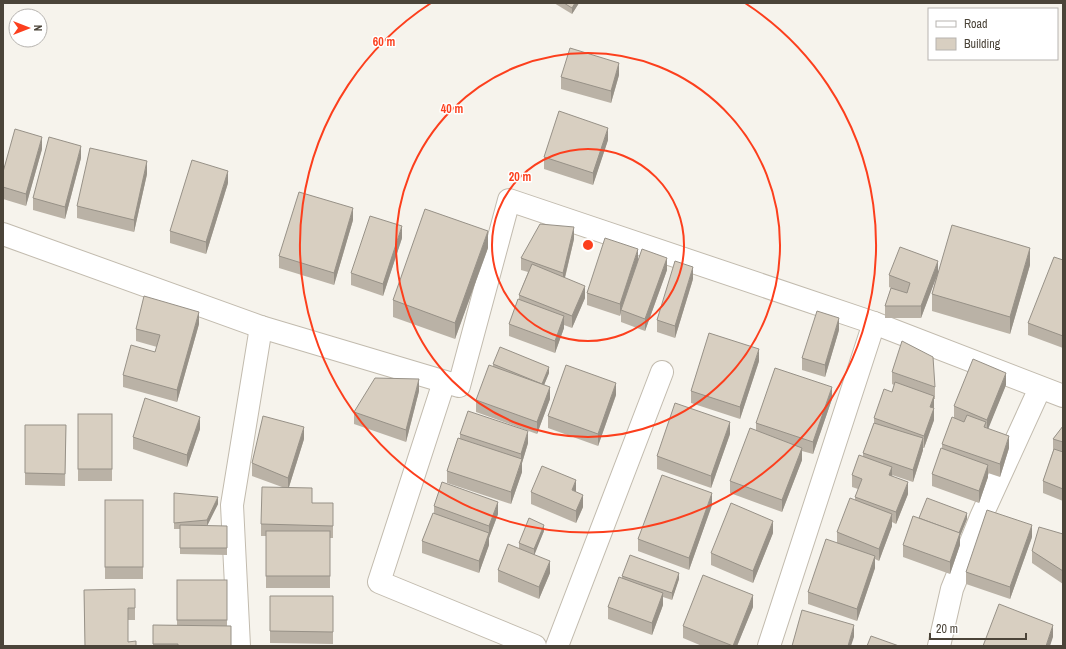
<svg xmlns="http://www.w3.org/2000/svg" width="1066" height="649" viewBox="0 0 1066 649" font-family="'Archivo Narrow',sans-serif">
	<rect width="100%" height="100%" fill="#f6f3ec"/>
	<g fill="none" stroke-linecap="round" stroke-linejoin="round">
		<g stroke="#c2bbae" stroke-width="24">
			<g id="minor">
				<path d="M3 234 261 327 459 386 509 200 874 323"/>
				<path d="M444 382 379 582 535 646"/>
				<path d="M239 646 232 505 261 327"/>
				<path d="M557 646 662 372"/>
				<path d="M769 646 874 323 1063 396"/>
				<path d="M939 646 952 589 981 517 1040 388"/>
			</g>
		</g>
		<use href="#minor" stroke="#fff" stroke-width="22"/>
	</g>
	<g fill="#bab2a6">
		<path d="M554 3H579L572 14Z"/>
		<path d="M619 75 611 103 561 89V77Z"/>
		<path d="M608 140 593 185 544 169V157Z"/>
		<path d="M42 149 26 206 3 199V172Z"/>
		<path d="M81 158 65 219 33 210V198Z"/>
		<path d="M147 174 134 232 77 218V206Z"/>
		<path d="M228 183 206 254 170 243V231Z"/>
		<path d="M353 220 334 285 279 268V256Z"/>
		<path d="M402 238 383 296 351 285V273Z"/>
		<path d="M574 239 565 278 585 298 572 328 564 325V328L555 353 509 336V324L519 300V295L528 272 521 270V258Z"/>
		<path d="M488 248 455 339 393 317V300Z"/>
		<path d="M1063 260V348L1028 335V323Z"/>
		<path d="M638 261 667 270 645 331 621 322V313L620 316 587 305V293Z"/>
		<path d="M1030 265 1010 334 932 311V294L936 277 921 318H885V306L891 288 889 287V275L938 272Z"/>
		<path d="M693 279 675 338 657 332V320Z"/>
		<path d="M199 324 177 402 123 387V375L155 352 157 347 136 341V329Z"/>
		<path d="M839 330 825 377 802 370V358Z"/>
		<path d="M759 361 740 419 691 403V391Z"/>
		<path d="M493 364 549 373 544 385 550 399 537 434 476 412V400L493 366Z"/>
		<path d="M892 372 935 387V399H934V420L924 448H923V450L913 482 892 475 908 494 896 524 892 522V526L879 561 875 559V568L857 621 808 604V592L837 542V532L855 500V497L858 489 852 487V475L863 456V453L874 423V418L892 392 894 385 892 384Z"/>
		<path d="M1006 385 988 428 1009 448 1000 477 988 473V477L979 503 932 486V474L942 448V444L954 418V406Z"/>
		<path d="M419 391 406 442 354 424V412Z"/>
		<path d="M616 395 598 446 548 428V416Z"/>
		<path d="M832 399 813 454 802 451V460L782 512 730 493V481L756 431V423Z"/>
		<rect x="78" y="414" width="34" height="67"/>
		<path d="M25 425H66L65 486 25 485Z"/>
		<path d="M1063 426V501L1043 493V481L1053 451V439Z"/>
		<path d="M200 429 187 467 133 449V437Z"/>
		<path d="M460 434 528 443 522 463V472L511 504 447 483V471L460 439Z"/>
		<path d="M730 434 711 488 657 469V456Z"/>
		<path d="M304 439 289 487 312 503H333V538H330V588H266V536H261V524L282 487 252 476V463Z"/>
		<path d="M531 492H576L583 507 576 523 531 504Z"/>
		<path d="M174 493 218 504 207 526H227V555L180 554V529H174Z"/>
		<rect x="105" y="500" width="38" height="79"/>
		<path d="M712 505 689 570 638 551V539Z"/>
		<path d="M434 506 498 514 489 538V537V545L479 573 422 553V541L434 513Z"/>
		<path d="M967 519 960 536V545L950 574 903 557V545Z"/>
		<path d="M544 531 534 554 550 573 539 599 498 582V570L519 548V543Z"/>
		<path d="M773 533 753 583 711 565V553Z"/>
		<path d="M1063 534V584L1032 563V551Z"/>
		<path d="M1032 537 1010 599 966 584V572Z"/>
		<path d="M622 576 679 579 672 600 663 597V605L652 635 608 619V607L622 578Z"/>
		<path d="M177 580H227V626L231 646H153V625H177Z"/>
		<path d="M84 590 135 608V620H128V642L85 646Z"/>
		<path d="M270 596H333V644L270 643Z"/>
		<path d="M753 607 737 646H702L683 638V626Z"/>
	</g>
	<g fill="#979187">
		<path d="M575 3H579L572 14V8Z"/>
		<path d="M619 63V75L611 103V91Z"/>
		<path d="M608 128V140L593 185V173Z"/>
		<path d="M42 137V149L26 206V194Z"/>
		<path d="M81 146V158L65 219V207Z"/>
		<path d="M147 161V174L134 232V220Z"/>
		<path d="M228 171V183L206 254V242Z"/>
		<path d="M353 208V220L334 285V273Z"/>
		<path d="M402 226V238L383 296V284Z"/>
		<path d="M574 227V239L563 285V273Z"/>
		<path d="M488 231V248L455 339V323Z"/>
		<path d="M1030 248V265L1010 334V317Z"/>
		<path d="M638 249V261L621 310 620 316V304Z"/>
		<path d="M667 258V270L645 331V319Z"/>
		<path d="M938 261V273L921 318V306Z"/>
		<path d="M693 267V279L675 338V326Z"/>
		<path d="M585 286V298L572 328V316Z"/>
		<path d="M199 312V324L177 402V390Z"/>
		<path d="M564 316V328L555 353V341Z"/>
		<path d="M839 318V330L825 377V365Z"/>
		<path d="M759 349V361L740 419V407Z"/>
		<path d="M549 367V373L542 390V384Z"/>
		<path d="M1006 373V385L987 432V420Z"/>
		<path d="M419 379V391L406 442V430Z"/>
		<path d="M616 383V395L598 446V434Z"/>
		<path d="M550 387V399L537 434V422Z"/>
		<path d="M832 387V399L813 454V442Z"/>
		<path d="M934 396V408L930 419V407Z"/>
		<path d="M934 408V420L924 448V436Z"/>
		<path d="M200 417V429L187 467V455Z"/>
		<path d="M730 422V434L711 488V476Z"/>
		<path d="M304 427V439L288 490V478Z"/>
		<path d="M528 431V443L522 463V472L511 504V492L521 463V454Z"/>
		<path d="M1009 436V448L1000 477V464Z"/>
		<path d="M923 438V450L913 482V470Z"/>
		<path d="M802 448V460L782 512V500Z"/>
		<path d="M988 465V477L979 503V491Z"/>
		<path d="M892 467V480L889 475Z"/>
		<path d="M576 480V492L572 490Z"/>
		<path d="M908 482V494L896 524V512Z"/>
		<path d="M712 493V505L689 570V558Z"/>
		<path d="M583 495V507L576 523V511Z"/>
		<path d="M218 497V504L207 526V520Z"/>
		<path d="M498 502V514L489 538V526Z"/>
		<path d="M967 513V519L960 536V545L950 574V562L959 533Z"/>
		<path d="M892 514V526L879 561V549Z"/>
		<path d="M773 521V533L753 583V571Z"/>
		<path d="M544 525V531L534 556V549Z"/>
		<path d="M1032 525V537L1010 599V587Z"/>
		<path d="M489 533V545L479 573V561Z"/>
		<path d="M875 556V568L857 621V609Z"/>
		<path d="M550 561V573L539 599V587Z"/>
		<path d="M679 573V579L672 600V593Z"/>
		<path d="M663 593V605L652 635V623Z"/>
		<path d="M753 595V607L737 646H733Z"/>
		<path d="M854 625V637L851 646H848Z"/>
		<path d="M1053 625V637L1050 646H1046Z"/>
	</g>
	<g fill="#d8cfc1" stroke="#979187">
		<path d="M564 3H575L572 8Z"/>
		<path d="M570 48 619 63 611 91 561 77Z"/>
		<path d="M559 111 608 128 593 173 544 157Z"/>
		<path d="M15 129 42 137 26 194 3 187V172Z"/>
		<path d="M49 137 81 146 65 207 33 198Z"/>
		<path d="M90 148 147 161 134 220 77 206Z"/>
		<path d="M192 160 228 171 206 242 170 231Z"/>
		<path d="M299 192 353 208 334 273 279 256Z"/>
		<path d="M425 209 488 231 455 323 393 300Z"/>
		<path d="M370 216 402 226 383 284 351 273Z"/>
		<path d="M540 224 574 227 563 273 521 258Z"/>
		<path d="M952 225 1030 248 1010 317 932 294Z"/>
		<path d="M605 238 638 249 620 304 587 293Z"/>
		<path d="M900 247 938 261 921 306H885L891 288 907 293 910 283 889 275Z"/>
		<path d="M642 249 667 258 645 319 621 310Z"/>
		<path d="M1054 257 1063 260V336L1028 323Z"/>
		<path d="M675 261 693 267 675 326 657 320Z"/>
		<path d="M532 264 585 286 572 316 519 295Z"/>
		<path d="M144 296 199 312 177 390 123 375 131 345 155 352 160 335 136 329Z"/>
		<path d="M518 299 564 316 555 341 509 324Z"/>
		<path d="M817 311 839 318 825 365 802 358Z"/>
		<path d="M709 333 759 349 740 407 691 391Z"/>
		<path d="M902 341 933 357 935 387 892 372Z"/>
		<path d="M500 347 549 367 542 384 493 364Z"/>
		<path d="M973 359 1006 373 987 420 954 406Z"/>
		<path d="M489 365 550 387 537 422 476 400Z"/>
		<path d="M566 365 616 383 598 434 548 416Z"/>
		<path d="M775 368 832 387 813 442 756 423Z"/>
		<path d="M375 378 419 379 406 430 354 412Z"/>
		<path d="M895 382 934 396 930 407 934 408 924 436 874 418 884 389 892 392Z"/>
		<path d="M145 398 200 417 187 455 133 437Z"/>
		<path d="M675 403 730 422 711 476 657 456Z"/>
		<path d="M468 411 528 431 521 454 460 434Z"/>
		<rect x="78" y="414" width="34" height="55"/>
		<path d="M967 415 986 422 984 427 1009 436 1000 464 942 444 952 417 964 422Z"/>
		<path d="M263 416 304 427 288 478 252 463Z"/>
		<path d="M874 423 923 438 913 470 863 453Z"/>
		<path d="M25 425H66L65 474 25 473Z"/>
		<path d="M1063 426V442L1053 439Z"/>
		<path d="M750 428 802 448 782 500 730 481Z"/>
		<path d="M458 438 522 459 511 492 447 471Z"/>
		<path d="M941 448 988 465 979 491 932 474Z"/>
		<path d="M1054 449 1063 452V489L1043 481Z"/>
		<path d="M859 455 892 467 889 475 908 482 896 512 855 497 862 479 852 475Z"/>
		<path d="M542 466 576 480 572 490 583 495 576 511 531 492Z"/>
		<path d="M662 475 712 493 689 558 638 539Z"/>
		<path d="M442 482 498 502 489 526 434 506Z"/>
		<path d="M262 487 312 488V503H333V526L261 524Z"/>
		<path d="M174 493 218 497 207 520 174 523Z"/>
		<path d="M850 498 892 514 879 549 837 532Z"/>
		<path d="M927 498 967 513 959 533 919 518Z"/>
		<rect x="105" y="500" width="38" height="67"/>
		<path d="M731 503 773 521 753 571 711 553Z"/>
		<path d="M987 510 1032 525 1010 587 966 572Z"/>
		<path d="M433 513 489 533 479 561 422 541Z"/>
		<path d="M913 516 960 533 950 562 903 545Z"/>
		<path d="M529 518 544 525 534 549 519 543Z"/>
		<path d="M180 525 227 526V548H180Z"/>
		<path d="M1039 527 1063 534V571L1032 551Z"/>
		<rect x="266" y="531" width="64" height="45"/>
		<path d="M826 539 875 556 857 609 808 592Z"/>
		<path d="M508 544 550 561 539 587 498 570Z"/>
		<path d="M630 555 679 573 672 593 622 576Z"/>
		<path d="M703 575 753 595 733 646 683 626Z"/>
		<path d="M619 577 663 593 652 623 608 607Z"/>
		<rect x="177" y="580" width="50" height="40"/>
		<path d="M135 589V608H128V642L136 641V646H85L84 590Z"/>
		<path d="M270 596H333V632L270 631Z"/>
		<path d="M999 604 1053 625 1046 646H983Z"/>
		<path d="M802 610 854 625 848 646H792Z"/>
		<path d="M153 625 231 626V646H178V644H153Z"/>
		<path d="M871 636 899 646H867Z"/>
	</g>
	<g fill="none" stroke="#fc3f1d" stroke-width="2">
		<circle cx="588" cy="245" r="96"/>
		<circle cx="588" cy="245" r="192"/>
		<path d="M745 3A288 288 0 1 1 431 3"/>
	</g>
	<circle cx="588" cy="245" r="6" fill="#fc3f1d" stroke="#fff" stroke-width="2"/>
	<g font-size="12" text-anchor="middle" font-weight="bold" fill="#fc3f1d" stroke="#fff" stroke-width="3" stroke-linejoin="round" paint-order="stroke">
		<text x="384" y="46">60 m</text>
		<text x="452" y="113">40 m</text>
		<text x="520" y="181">20 m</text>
	</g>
	<rect width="1066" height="649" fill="none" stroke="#4b4439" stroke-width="8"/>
	<rect x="928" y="8" width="130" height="52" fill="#ffffff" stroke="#b7b4b0"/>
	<rect x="936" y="21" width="20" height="6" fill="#ffffff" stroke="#b7b4b0"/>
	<text x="964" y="28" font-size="12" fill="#4b4439">Road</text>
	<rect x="936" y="38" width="20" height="12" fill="#d8cfc1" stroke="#b7b4b0"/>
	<text x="964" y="48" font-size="12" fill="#4b4439">Building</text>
	<g transform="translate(28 28) rotate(90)"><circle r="19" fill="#ffffff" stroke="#b7b4b0"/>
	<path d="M0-3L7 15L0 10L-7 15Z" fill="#fc3f1d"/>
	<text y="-6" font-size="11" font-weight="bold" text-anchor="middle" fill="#4b4439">N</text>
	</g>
	<path d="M930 633v6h96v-6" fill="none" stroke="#4b4439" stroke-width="2"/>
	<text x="936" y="633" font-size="12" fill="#4b4439" stroke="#ffffff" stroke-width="3" paint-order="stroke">20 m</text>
</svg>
